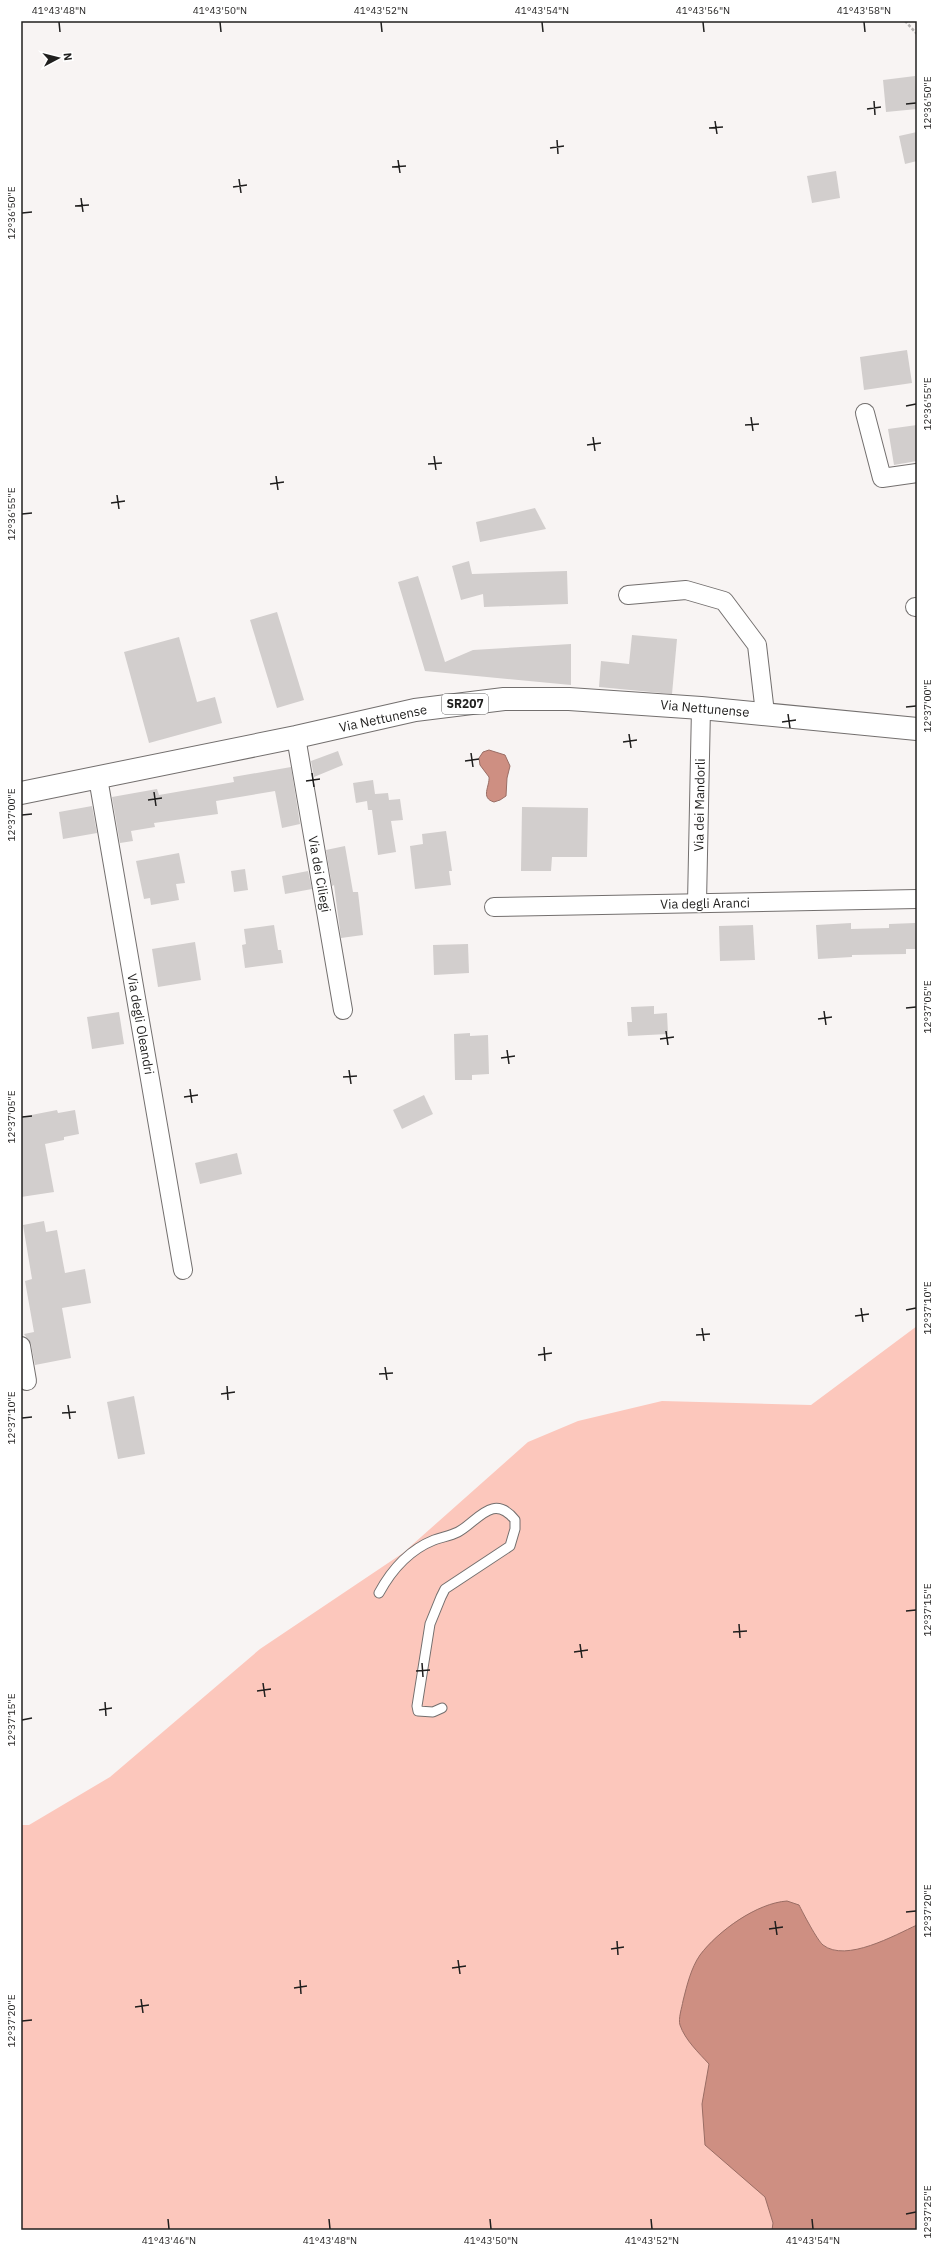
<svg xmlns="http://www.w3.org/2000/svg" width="938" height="2251" viewBox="0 0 938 2251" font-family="'IBM Plex Sans',sans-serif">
	<rect width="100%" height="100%" fill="#f8f4f3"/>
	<path fill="#fcc7bc" d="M917 1326V2230H21V1825H29L110 1777 260 1649 403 1553 528 1442 578 1421 662 1401 811 1405Z"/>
	<g fill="#ce8f82" stroke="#9a6d64">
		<path d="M489 750 505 755 510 766 507 778 506 796 500 800 494 802C480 798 490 786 489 777L480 765 479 758 483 752Z"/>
		<path d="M787 1901 799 1905C803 1913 817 1940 823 1945 846 1963 895 1935 917 1925V2230H772L773 2223 765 2197 705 2145 702 2104 709 2064C699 2053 685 2040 680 2025 678 2019 682 2007 683 2001 687 1985 691 1968 700 1955 718 1931 757 1903 787 1901Z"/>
	</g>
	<g fill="#d2cecd">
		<path d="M915 76 917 109 886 112 883 80Z"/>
		<path d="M917 132V161L905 164 899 136Z"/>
		<path d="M836 171 840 198 812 203 807 176Z"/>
		<path d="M907 350 912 383 864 390 860 357Z"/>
		<path d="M917 425V461L894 465 888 429Z"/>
		<path d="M535 508 546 529 480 542 476 522Z"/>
		<path d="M469 561 472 574 567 571 568 604 484 607 483 594 461 600 452 566Z"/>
		<path d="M418 576 445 662 473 650 571 644V685L425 671 398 582Z"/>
		<path d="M277 612 304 700 277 708 250 620Z"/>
		<path d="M632 635 677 639 672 694 599 687 601 661 629 664Z"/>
		<path d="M179 637 197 702 215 697 222 723 149 743 124 652Z"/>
		<path d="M338 751 343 765 314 777 311 761Z"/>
		<path d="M291 767 300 824 282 828 275 791 216 801 218 814 154 823 155 827 131 831 133 841 120 843 112 797 157 789 159 795 234 782 233 777Z"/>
		<path d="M373 780 375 794 388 793 389 800 400 799 403 820 391 821 396 852 378 855 372 810H368L367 801 356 803 353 783Z"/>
		<path d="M92 806 97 833 63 839 59 812Z"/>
		<path d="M522 807 588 808 587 857H552L551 871H521Z"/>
		<path d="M446 831 452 871H449L451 885 415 889 410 846 423 844 422 834Z"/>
		<path d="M345 846 353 892H358L363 935 341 938 334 885 332 886 326 850Z"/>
		<path d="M179 853 185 883 176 884 179 900 151 905 150 898 144 899 136 861Z"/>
		<path d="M245 869 248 890 234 892 231 871Z"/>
		<path d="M308 871 312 889 285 894 282 876Z"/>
		<path d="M851 923V929L889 928V924L915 923 916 949H906V954L852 955V957L818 959 816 925Z"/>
		<path d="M274 925 278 950H281L283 963 245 968 242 945 246 944 244 929Z"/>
		<path d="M753 925 755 960 720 961 719 926Z"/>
		<path d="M195 942 201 980 158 987 152 949Z"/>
		<path d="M468 944 469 973 434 975 433 945Z"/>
		<path d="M654 1006V1014L667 1013 668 1034 628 1036 627 1022H632L631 1007Z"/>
		<path d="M119 1012 124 1044 92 1049 87 1017Z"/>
		<path d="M470 1033V1036L488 1035 489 1074 472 1075V1080H455L454 1034Z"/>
		<path d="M424 1095 433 1114 402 1129 393 1110Z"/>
		<path d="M57 1110 58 1113 75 1110 79 1134 64 1137V1140L45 1144 54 1192 21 1197V1117Z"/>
		<path d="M237 1153 242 1174 200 1184 195 1163Z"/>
		<path d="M44 1221 46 1232 57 1230 65 1273 85 1269 91 1303 62 1308 71 1358 35 1365 31 1344 24 1334 34 1332 25 1281 32 1279 23 1225Z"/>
		<path d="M134 1396 145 1454 118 1459 107 1402Z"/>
	</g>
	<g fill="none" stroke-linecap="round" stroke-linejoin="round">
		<g stroke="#736f6e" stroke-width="11">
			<path id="service" d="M379 1593C392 1569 409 1550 434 1540 442 1537 450 1536 458 1532 477 1522 493 1492 515 1520V1529L510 1546 445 1589 441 1597 430 1624 417 1706 418 1711 433 1712 442 1708"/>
		</g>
		<g stroke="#736f6e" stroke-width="20">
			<g id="minor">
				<path d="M865 413 882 478 917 473"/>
				<path d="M628 595 686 590 724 601 757 645 765 713"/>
				<path d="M915 607H917"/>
				<path d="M296 737 343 1010"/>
				<path d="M98 778 183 1270"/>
				<path d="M697 903 701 708"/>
				<path d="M494 907 917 899"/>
				<path d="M21 1346 27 1381"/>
			</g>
		</g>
		<g stroke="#736f6e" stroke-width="24">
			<path id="primary" d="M21 793 296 737 415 710 504 699H569L701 708 917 729"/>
		</g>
		<path stroke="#b3b0af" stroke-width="2.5" stroke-dasharray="3 2" stroke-linecap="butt" d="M905 21 917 34"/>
		<use href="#service" stroke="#fff" stroke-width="9"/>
		<use href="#minor" stroke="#fff" stroke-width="18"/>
		<use href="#primary" stroke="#fff" stroke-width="22"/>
	</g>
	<path fill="none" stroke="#201f1e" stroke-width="1.5" d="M59 22 60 32M220 22 221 32M381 22 382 32M542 22 543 32M703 22 704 32M864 22 865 32M874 101 875 115M906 104 916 103M867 109 881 107M715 121 717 134M709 128 723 127M557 140 558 154M550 148 564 146M398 160 400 173M392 167 406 166M239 179 241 193M233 187 247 185M81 198 83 212M75 206 89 205M22 213 32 212M906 406 916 404M751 417 753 431M745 425 759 424M593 437 595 451M587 445 601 443M434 456 436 470M428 464 442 463M276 476 278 490M270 484 284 482M117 495 119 509M111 503 125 501M22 514 32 513M906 707 916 706M788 714 790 728M782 722 796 720M629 734 631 748M623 742 637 740M471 753 473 767M465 761 479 759M312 773 314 787M306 781 320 779M154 792 156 806M148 800 162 798M22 815 32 814M906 1008 916 1007M824 1011 826 1025M818 1019 832 1017M666 1031 668 1045M660 1039 674 1037M507 1050 509 1064M501 1058 515 1056M349 1070 351 1084M343 1077 357 1076M190 1089 192 1103M184 1097 198 1095M22 1117 32 1116M861 1308 863 1322M906 1310 916 1308M855 1316 869 1314M702 1328 704 1341M696 1335 710 1334M544 1347 545 1361M538 1355 552 1353M385 1367 387 1380M379 1374 393 1373M227 1386 228 1400M221 1394 235 1392M68 1405 70 1419M62 1413 76 1412M22 1418 32 1417M906 1611 916 1610M739 1624 740 1638M733 1632 747 1631M580 1644 582 1658M574 1652 588 1650M422 1663 423 1677M416 1671 430 1670M263 1683 265 1697M257 1691 271 1689M105 1702 106 1716M99 1710 112 1708M22 1720 32 1718M906 1912 916 1911M775 1921 777 1935M769 1929 783 1927M617 1941 618 1955M611 1949 624 1947M458 1960 460 1974M452 1968 466 1966M300 1980 301 1994M294 1988 307 1986M141 1999 143 2013M135 2007 149 2005M22 2021 32 2020M906 2214 916 2212M168 2219 169 2229M329 2219 330 2229M490 2219 491 2229M651 2219 652 2229M812 2219 813 2229"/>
	<g text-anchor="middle" stroke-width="3" stroke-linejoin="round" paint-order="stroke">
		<rect fill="#fff" stroke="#636262" stroke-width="1" x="442" y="694" width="46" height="20" rx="3"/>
		<g font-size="12" font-weight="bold" fill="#201f1e">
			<text x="465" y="708">SR207</text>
		</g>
		<g font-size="13" fill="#201f1e" stroke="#fff">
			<text transform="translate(705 708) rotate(5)" y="5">Via Nettunense</text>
			<text transform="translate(383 718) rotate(-12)" y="5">Via Nettunense</text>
			<text transform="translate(699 805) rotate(-89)" y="5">Via dei Mandorli</text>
			<text transform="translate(320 874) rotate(80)" y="5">Via dei Ciliegi</text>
			<text transform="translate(705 903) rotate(-1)" y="5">Via degli Aranci</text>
			<text transform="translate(141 1024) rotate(80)" y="5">Via degli Oleandri</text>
		</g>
	</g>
	<rect width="938" height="2251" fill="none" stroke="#ffffff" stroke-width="44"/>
	<g transform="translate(58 58) rotate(83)" stroke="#ffffff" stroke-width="3" paint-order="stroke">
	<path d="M0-3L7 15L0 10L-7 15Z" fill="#201f1e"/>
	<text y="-6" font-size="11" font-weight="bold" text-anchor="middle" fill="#201f1e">N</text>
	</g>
	<rect x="22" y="22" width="894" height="2207" fill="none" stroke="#201f1e" stroke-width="1.5"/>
	<g font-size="10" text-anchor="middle" fill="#201f1e">
		<text x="59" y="14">41°43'48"N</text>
		<text x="220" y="14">41°43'50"N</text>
		<text x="381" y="14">41°43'52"N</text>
		<text x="542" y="14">41°43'54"N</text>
		<text x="703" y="14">41°43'56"N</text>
		<text x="864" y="14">41°43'58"N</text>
		<text transform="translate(927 103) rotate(-90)" y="4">12°36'50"E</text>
		<text transform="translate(11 213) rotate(-90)" y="4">12°36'50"E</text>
		<text transform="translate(927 404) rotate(-90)" y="4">12°36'55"E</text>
		<text transform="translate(11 514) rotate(-90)" y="4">12°36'55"E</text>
		<text transform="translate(927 706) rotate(-90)" y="4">12°37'00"E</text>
		<text transform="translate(11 815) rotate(-90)" y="4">12°37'00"E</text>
		<text transform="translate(927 1007) rotate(-90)" y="4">12°37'05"E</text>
		<text transform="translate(11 1117) rotate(-90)" y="4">12°37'05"E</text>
		<text transform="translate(927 1308) rotate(-90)" y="4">12°37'10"E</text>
		<text transform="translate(11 1418) rotate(-90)" y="4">12°37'10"E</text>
		<text transform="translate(927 1610) rotate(-90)" y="4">12°37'15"E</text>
		<text transform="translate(11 1720) rotate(-90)" y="4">12°37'15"E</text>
		<text transform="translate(927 1911) rotate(-90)" y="4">12°37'20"E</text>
		<text transform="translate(11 2021) rotate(-90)" y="4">12°37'20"E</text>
		<text transform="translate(927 2212) rotate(-90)" y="4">12°37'25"E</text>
		<text x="169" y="2244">41°43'46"N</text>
		<text x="330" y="2244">41°43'48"N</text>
		<text x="491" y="2244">41°43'50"N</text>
		<text x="652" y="2244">41°43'52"N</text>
		<text x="813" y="2244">41°43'54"N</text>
	</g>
</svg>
